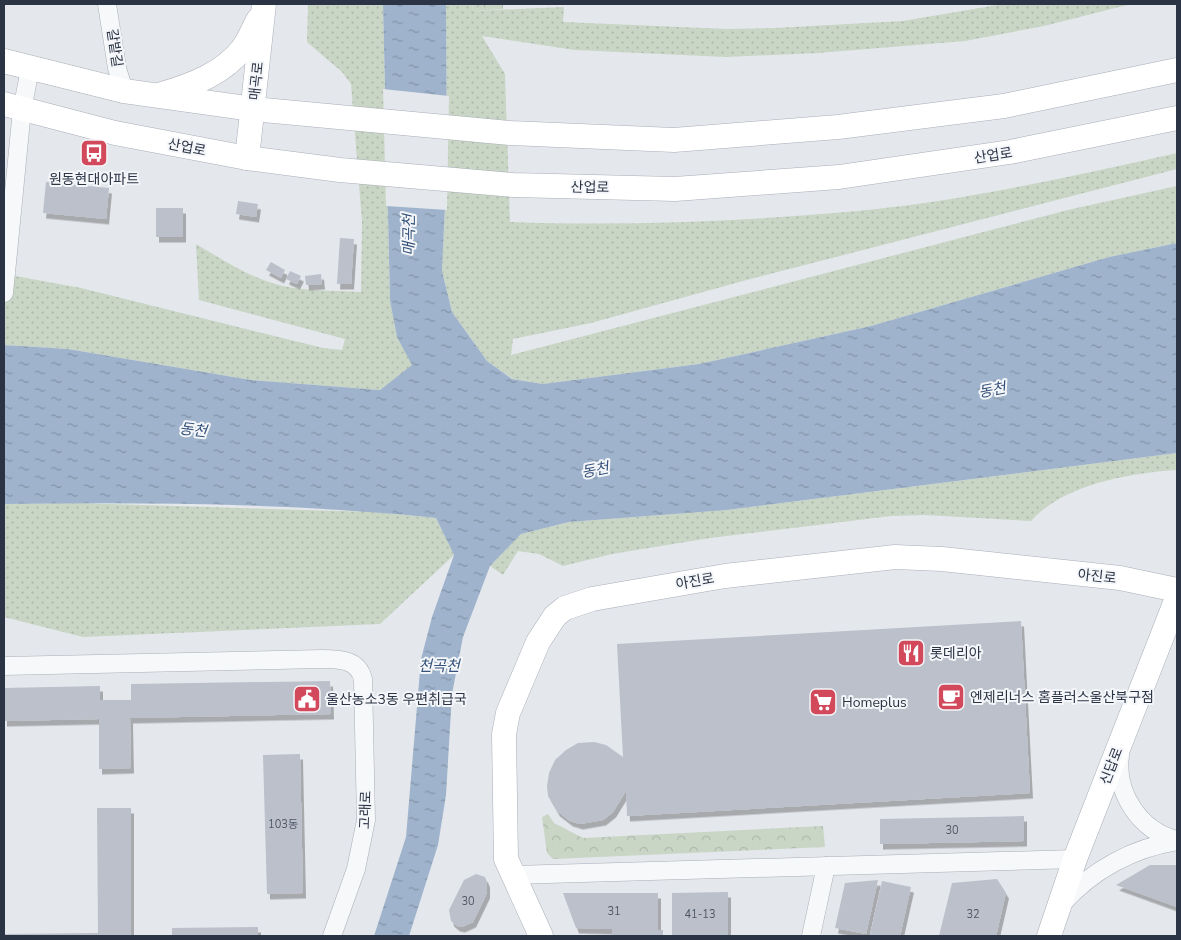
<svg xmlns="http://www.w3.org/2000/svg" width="1181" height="940" viewBox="0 0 1181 940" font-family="'Nunito Sans','Noto Sans KR',sans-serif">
	<defs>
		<pattern id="grass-dots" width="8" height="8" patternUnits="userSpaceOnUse" patternTransform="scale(1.25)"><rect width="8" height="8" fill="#c9d6c5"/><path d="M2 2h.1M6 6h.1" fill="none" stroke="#adb8ab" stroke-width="1.8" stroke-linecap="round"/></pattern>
		<pattern id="forest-crowns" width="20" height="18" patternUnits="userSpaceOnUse" patternTransform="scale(1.25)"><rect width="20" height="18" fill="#c9d6c5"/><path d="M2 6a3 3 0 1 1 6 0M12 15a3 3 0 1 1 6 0" fill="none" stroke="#adb8ab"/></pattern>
		<pattern id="water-ripples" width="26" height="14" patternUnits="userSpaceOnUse" patternTransform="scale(1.25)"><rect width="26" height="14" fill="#9fb4cc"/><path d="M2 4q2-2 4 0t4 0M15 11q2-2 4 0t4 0" fill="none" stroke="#8293a7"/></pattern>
		<filter id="shadow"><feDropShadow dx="3" dy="5.5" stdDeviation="0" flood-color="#0004"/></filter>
	</defs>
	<rect width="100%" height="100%" fill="#e4e7ec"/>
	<g fill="url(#grass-dots)">
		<path d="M308 4H383L390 301 397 337 413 365 380 390 251 380 68 349 4 345V274L81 288 323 348 342 350 345 339 199 300 196 244C220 258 245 275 272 283 300 292 332 290 361 292L362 222 351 84 342 72 307 42Z"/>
		<path d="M446 4H472L473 11 564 7 563 22 727 29 775 28 903 21 1003 4H1131L1044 26 965 41 818 53 726 57 575 50 482 36 505 74 510 222C618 226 727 222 835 213 950 204 1065 178 1177 153V169L743 281 591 323 513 339 511 355 1072 209 1177 186V243L1109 257 871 326 699 364 543 384 513 379 487 361 452 312 442 271 447 164Z"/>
		<path d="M1177 453V470C1130 473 1064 484 1031 521L925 515 891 516 710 538 612 554 563 566 539 554 518 551 503 575 490 566 521 534 569 522 727 510Z"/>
		<path d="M75 503 374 512 436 518 454 555 380 624 83 637 4 617V504Z"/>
	</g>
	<g fill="url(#forest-crowns)">
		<path d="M472 4H503V9L473 11Z"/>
		<path d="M548 814 554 823 583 838 823 826 825 847 553 859 547 853 542 817Z"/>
	</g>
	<path fill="url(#water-ripples)" d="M383 4H446L447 164 442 271 452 312 487 361 512 379 543 384 699 364 871 326 1109 257 1177 243V453L727 510 569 522 521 534 490 566 463 637 452 694 446 795 438 845 409 936H374L406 837 421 659 432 617 454 555 436 518C293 503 147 502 4 504V345L68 349 251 380 380 390 412 365 397 337 390 301Z"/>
	<path fill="#e4e7ec" d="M383 89 449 96 447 210 386 206Z"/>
	<g fill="#bbc0ca" filter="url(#shadow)">
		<path d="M46 182 109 188 106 219 43 213Z"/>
		<path d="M238 201 258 204 256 217 236 214Z"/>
		<rect x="156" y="208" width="27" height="29"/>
		<path d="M340 238 354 239 351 284H337Z"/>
		<path d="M271 262 285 270 281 278 266 270Z"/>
		<path d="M290 271 301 276 297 284 286 279Z"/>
		<path d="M321 274 322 284 306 285 305 276Z"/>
		<path d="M1021 621 1030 793 627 816 626 791 613 812 603 820 580 824 570 821 557 811 548 796 547 786 549 773 555 760 566 750 578 743 594 742 606 745 623 757 617 644Z"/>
		<path d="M330 681 331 714 130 718 131 768 99 769V719L4 721V688L100 686V700H131V684Z"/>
		<path d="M300 754 303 893 267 894 263 755Z"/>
		<path d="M97 808H131V936H4V934L98 933Z"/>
		<path d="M1024 816V841L880 844V819Z"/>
		<path d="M1150 865H1177V907L1116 885Z"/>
		<path d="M476 874 485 877 487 882V893L473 922 462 927 457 926 451 921 449 910 464 880Z"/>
		<path d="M997 879 1006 893 996 936H939L952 883Z"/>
		<path d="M878 880 866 934 835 928 845 883Z"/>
		<path d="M882 881 911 887 900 936 870 935Z"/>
		<path d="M728 892V936H672V893Z"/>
		<path d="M563 893H658V930H663V936H612V929L576 928Z"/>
		<path d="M258 927V936H172V928Z"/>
	</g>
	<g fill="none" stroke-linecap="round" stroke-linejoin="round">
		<g stroke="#a9aeb7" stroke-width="19">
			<g id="street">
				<path d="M107 4 117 68 124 91"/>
				<path d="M4 293 22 110 30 69"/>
				<path d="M4 666 322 659C339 659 358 659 363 679L366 820 356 869 332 936"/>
				<path d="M1120 756C1115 793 1140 831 1177 840"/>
				<path d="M513 875 1075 859"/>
				<path d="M1062 904C1092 870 1133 848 1177 841"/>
				<path d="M811 936 826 866"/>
			</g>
		</g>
		<g stroke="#a9aeb7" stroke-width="25">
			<g id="secondary">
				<path d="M4 61 124 91 253 109 510 133 674 140 838 127 1004 106 1177 70"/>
				<path d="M162 94C192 85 223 74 243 48 249 40 253 29 258 20"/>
				<path d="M4 104 115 133 247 158 340 170 513 185 675 189 839 177 1010 152 1177 118"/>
				<path d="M247 158 264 4"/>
				<path d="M541 936 506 859 504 734 508 713 538 642 555 616 565 608 592 599 725 576 895 557 942 559 1120 578 1177 590"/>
				<path d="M1049 936 1075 859 1177 598"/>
			</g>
		</g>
		<use href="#street" stroke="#f7f8fa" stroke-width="18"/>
		<use href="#secondary" stroke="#fff" stroke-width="24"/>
	</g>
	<defs>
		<g id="bus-square" transform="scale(1.4375)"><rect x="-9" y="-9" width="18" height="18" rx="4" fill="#d1495b" stroke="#f4f6f9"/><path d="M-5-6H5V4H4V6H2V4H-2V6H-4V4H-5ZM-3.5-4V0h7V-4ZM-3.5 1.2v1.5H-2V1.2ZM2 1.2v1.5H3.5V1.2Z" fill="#fff"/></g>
		<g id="restaurant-square" transform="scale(1.4375)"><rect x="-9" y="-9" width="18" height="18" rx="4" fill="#d1495b" stroke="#f4f6f9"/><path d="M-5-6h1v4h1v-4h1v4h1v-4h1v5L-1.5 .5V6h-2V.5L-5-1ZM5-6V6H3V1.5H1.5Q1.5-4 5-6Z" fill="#fff"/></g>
		<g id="cafe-square" transform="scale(1.4375)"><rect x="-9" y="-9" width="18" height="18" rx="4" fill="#d1495b" stroke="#f4f6f9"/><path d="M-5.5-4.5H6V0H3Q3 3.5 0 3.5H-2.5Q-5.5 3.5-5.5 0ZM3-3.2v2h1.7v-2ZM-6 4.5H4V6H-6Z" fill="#fff"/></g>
		<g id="civic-square" transform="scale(1.4375)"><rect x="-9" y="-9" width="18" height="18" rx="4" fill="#d1495b" stroke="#f4f6f9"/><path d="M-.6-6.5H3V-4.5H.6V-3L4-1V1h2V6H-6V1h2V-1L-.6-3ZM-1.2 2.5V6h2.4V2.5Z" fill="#fff"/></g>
		<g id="supermarket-square" transform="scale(1.4375)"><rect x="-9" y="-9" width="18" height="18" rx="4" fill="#d1495b" stroke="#f4f6f9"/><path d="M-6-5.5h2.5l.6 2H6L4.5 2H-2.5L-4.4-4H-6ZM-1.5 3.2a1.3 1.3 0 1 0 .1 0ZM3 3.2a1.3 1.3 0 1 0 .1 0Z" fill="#fff"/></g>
	</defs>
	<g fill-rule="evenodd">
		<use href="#bus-square" x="94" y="153"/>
		<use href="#restaurant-square" x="911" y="653"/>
		<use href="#cafe-square" x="951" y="697"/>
		<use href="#civic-square" x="307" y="699"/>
		<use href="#supermarket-square" x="823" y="702"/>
	</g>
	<g text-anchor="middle" stroke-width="4" stroke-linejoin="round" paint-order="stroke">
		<g font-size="11" fill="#4f5766">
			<text x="283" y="828">103동</text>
			<text x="952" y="834">30</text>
			<text x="468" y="905">30</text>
			<text x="614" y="915">31</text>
			<text x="700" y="918">41-13</text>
			<text x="973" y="918">32</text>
		</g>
		<g font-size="14" fill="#2b3445" stroke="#f4f6f9">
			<text transform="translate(115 48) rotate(82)" y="5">갈밭길</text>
			<text transform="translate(256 81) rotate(-84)" y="5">매곡로</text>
			<text transform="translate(187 147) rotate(11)" y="5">산업로</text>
			<text transform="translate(993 155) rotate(-9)" y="5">산업로</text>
			<text transform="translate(590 187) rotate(1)" y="5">산업로</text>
			<text transform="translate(1097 576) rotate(6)" y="5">아진로</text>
			<text transform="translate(695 581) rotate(-10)" y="5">아진로</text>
			<text transform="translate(1111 766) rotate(-69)" y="5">신답로</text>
			<text transform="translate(365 810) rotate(-88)" y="5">고래로</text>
		</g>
		<g font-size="14" fill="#2b3445" stroke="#f4f6f9" text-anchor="start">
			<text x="94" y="184" text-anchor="middle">원동현대아파트</text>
			<text x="930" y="658">롯데리아</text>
			<text x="970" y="702">엔제리너스 홈플러스울산북구점</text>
			<text x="326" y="704">울산농소3동 우편취급국</text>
			<text x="842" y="707">Homeplus</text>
		</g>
		<g font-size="15" font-style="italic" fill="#34527a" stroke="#f4f6f9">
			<text transform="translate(409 235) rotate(-90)" y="5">매곡천</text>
			<text transform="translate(992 390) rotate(-11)" y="5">동천</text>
			<text transform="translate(193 430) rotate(7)" y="5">동천</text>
			<text transform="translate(595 470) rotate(-11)" y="5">동천</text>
			<text x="439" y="671">천곡천</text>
		</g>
	</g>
	<rect width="1181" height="940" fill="none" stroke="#2b3445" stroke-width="10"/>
</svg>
